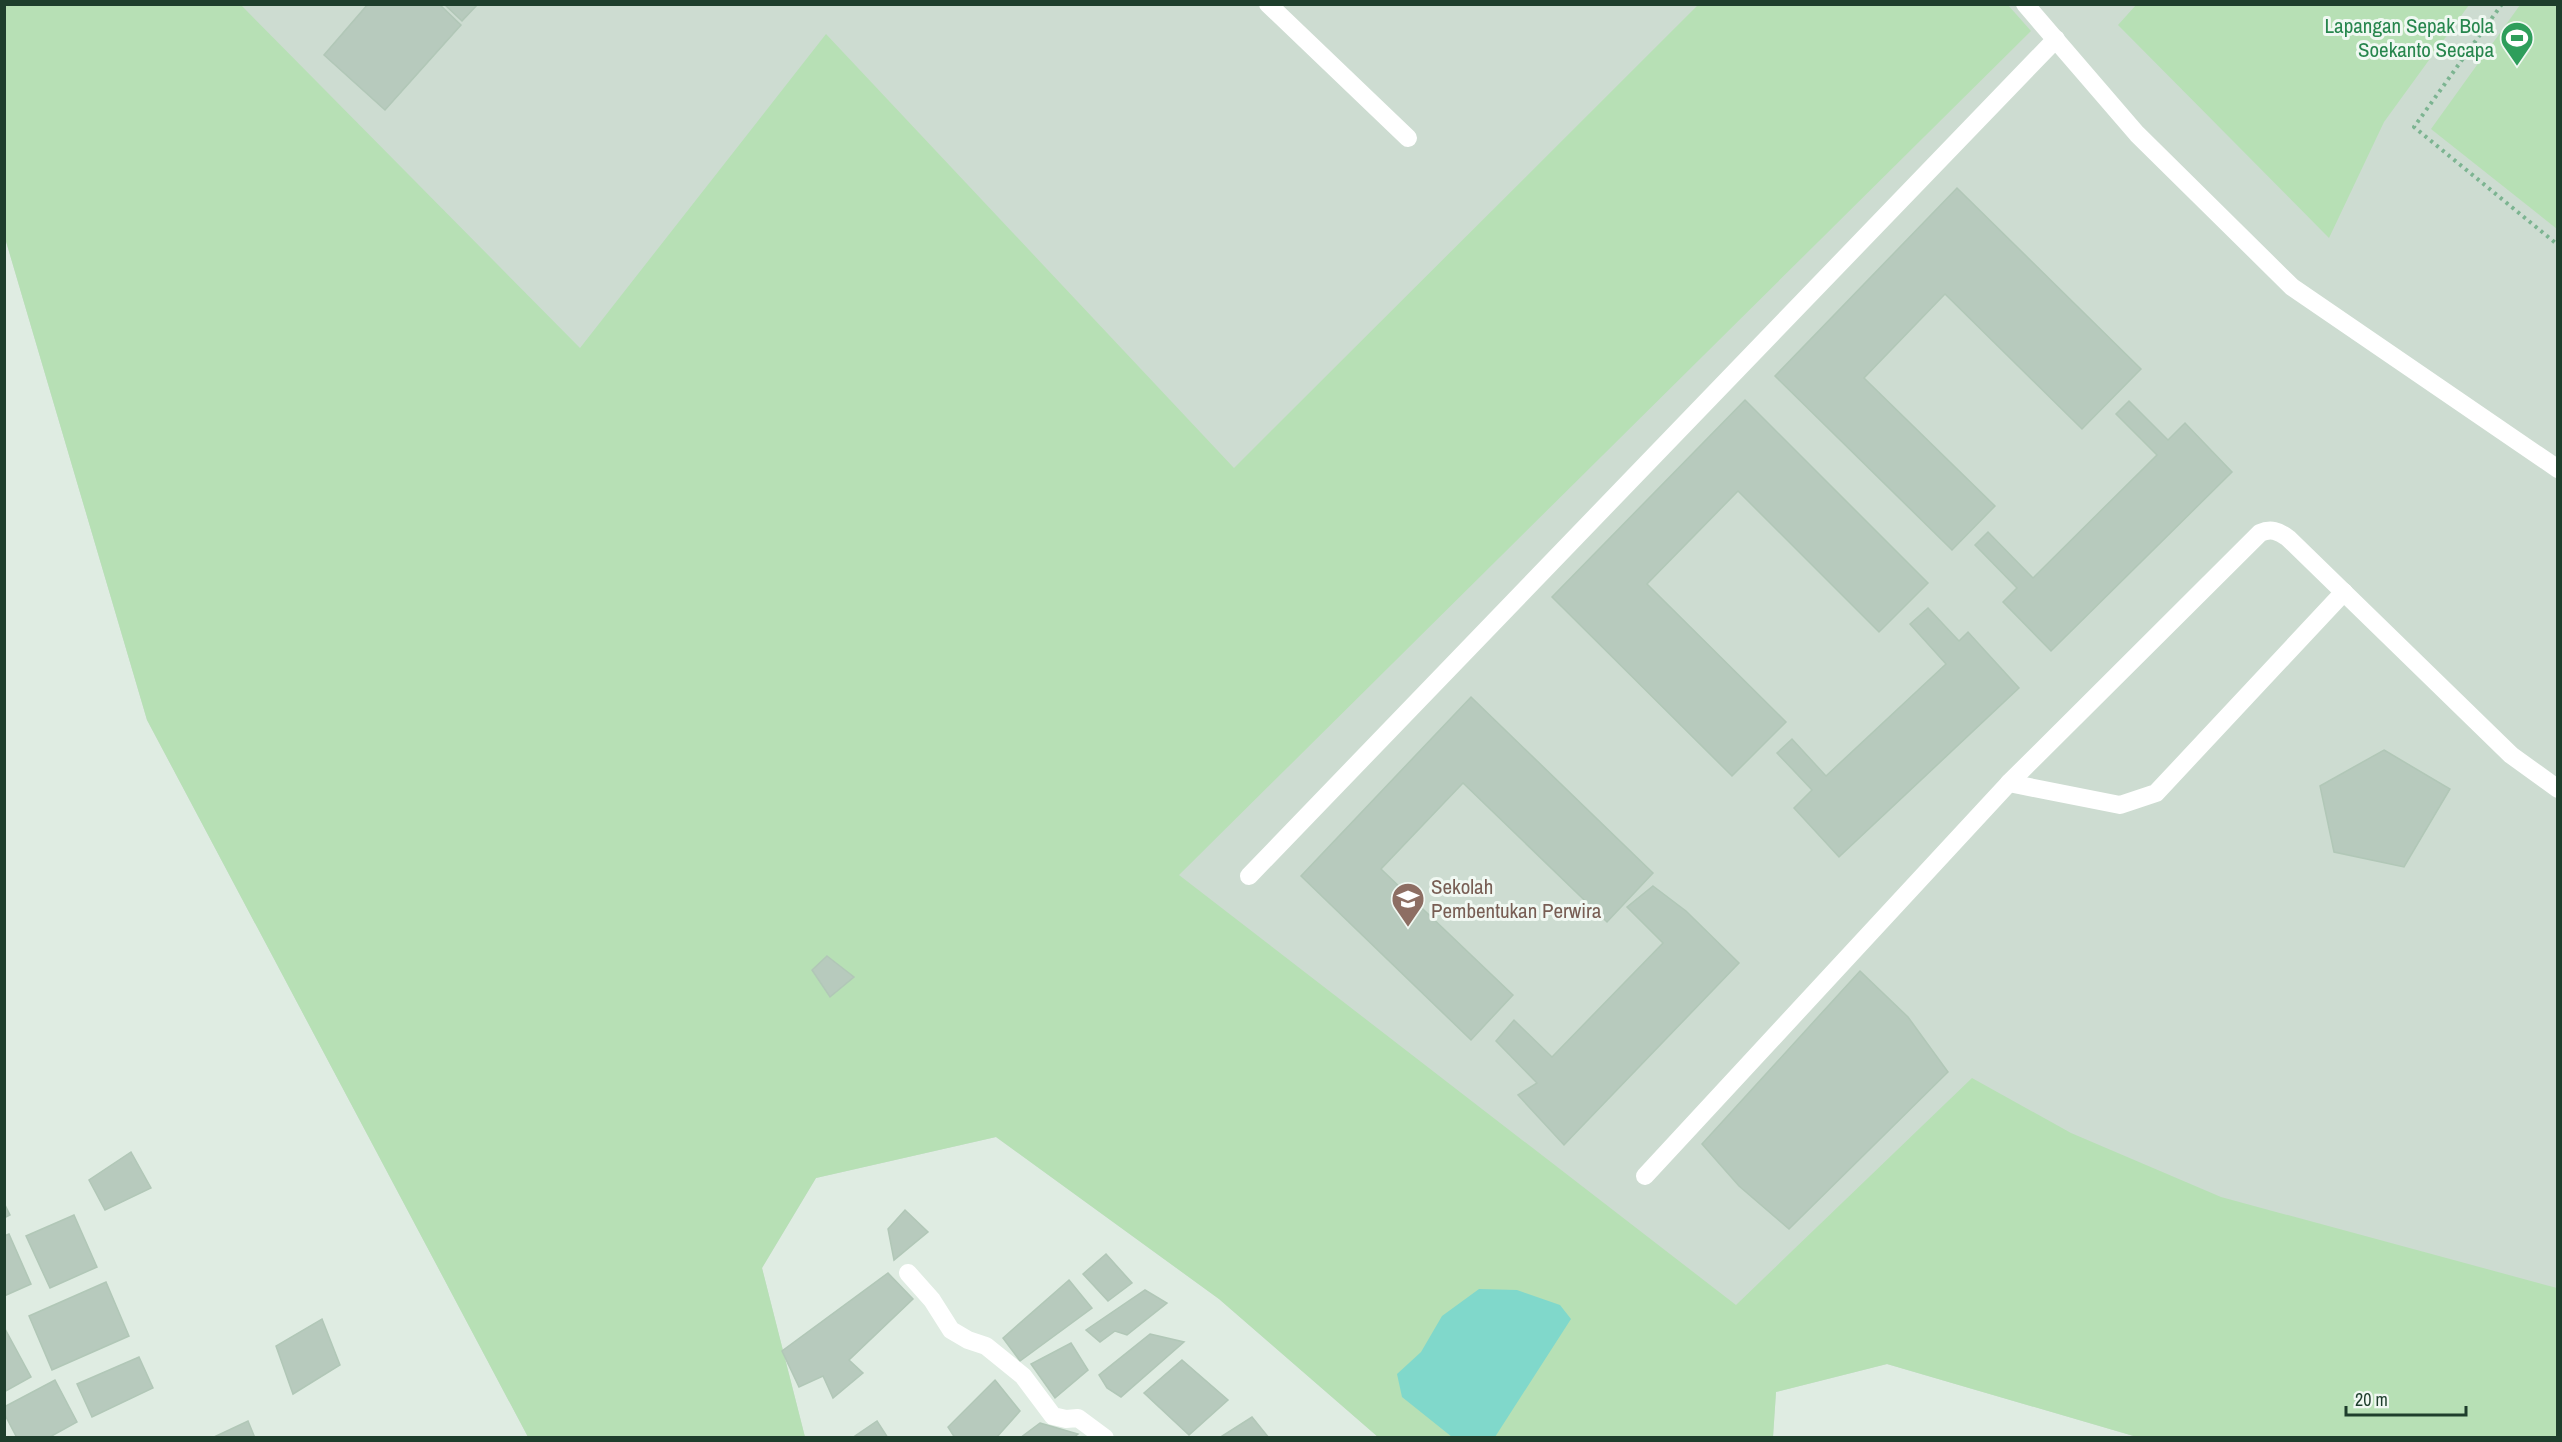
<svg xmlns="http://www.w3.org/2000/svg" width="2562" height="1442" viewBox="0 0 2562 1442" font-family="'Archivo Narrow',sans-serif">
	<rect width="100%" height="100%" fill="#dfece2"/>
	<path fill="#cddcd1" d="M4 5H2557V1437H2137L1887 1364 1776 1392 1773 1437H1378L1219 1299 996 1137 816 1178 762 1268 805 1437H528L147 720 5 238Z"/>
	<g fill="#b7e0b5">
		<path d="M4 5H241L580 348 826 34 1234 468 1698 5H2008L2031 31 1179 875 1736 1305 1972 1078 2071 1133 2221 1197 2557 1288V1437H2137L1887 1364 1776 1392 1773 1437H1378L1219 1299 996 1137 816 1178 762 1268 805 1437H528L147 720 5 238Z"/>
		<path d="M2136 5V4L2469 5 2384 122 2329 238 2118 25Z"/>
		<path d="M2520 5H2557V229L2431 129Z"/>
	</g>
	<path fill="#80d8cb" d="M1479 1289 1517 1290 1560 1305 1571 1319 1495 1437H1452L1402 1397 1397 1374 1421 1352 1442 1316Z"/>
	<g fill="#b7cabd" stroke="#b1c7b7" stroke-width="1.5">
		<path d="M368 4H439L461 25 385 110 324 55Z"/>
		<path d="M444 4H478L462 21Z"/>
		<path d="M1957 188 2141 369 2082 429 1945 294 1864 378 1995 506 1952 550 1775 376Z"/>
		<path d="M1745 400 1928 583 1879 632 1738 491 1647 584 1786 722 1732 776 1552 597Z"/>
		<path d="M2129 401 2168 440 2185 423 2232 472 2051 651 2003 602 2017 588 1975 545 1988 532 2033 578 2157 455 2116 414Z"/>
		<path d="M1928 608 1959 641 1968 632 2019 688 1839 857 1794 808 1812 790 1777 753 1792 739 1826 776 1946 664 1910 624Z"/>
		<path d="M1471 697 1653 873 1607 922 1463 783 1381 869 1513 995 1471 1040 1301 876Z"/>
		<path d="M2384 750 2450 789 2404 867 2334 852 2320 786Z"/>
		<path d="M1653 886 1686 911 1739 963 1564 1145 1518 1095 1537 1083 1496 1041 1514 1020 1552 1057 1663 943 1627 907Z"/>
		<path d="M827 956 854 977 830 997 812 970Z"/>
		<path d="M1860 971 1908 1017 1948 1072 1789 1229 1739 1186 1702 1144Z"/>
		<path d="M131 1152 151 1188 105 1210 89 1180Z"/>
		<path d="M4 1203 10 1215 4 1218Z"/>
		<path d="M905 1210 928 1232 894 1260 888 1229Z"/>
		<path d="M74 1215 97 1267 50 1288 26 1236Z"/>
		<path d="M9 1234 31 1284 4 1296V1236Z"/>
		<path d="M1106 1254 1132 1283 1108 1301 1083 1274Z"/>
		<path d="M888 1273 913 1299 849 1360 863 1373 833 1398 823 1376 799 1387 782 1351Z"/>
		<path d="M1069 1280 1092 1308 1020 1361 1003 1338Z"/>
		<path d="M106 1282 129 1336 52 1370 29 1316Z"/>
		<path d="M1145 1290 1167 1303 1127 1335 1115 1331 1100 1342 1086 1330Z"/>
		<path d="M322 1319 340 1365 293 1394 276 1346Z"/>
		<path d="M4 1327 31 1377 4 1392Z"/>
		<path d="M1150 1334 1184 1342 1121 1397 1107 1388 1099 1375Z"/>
		<path d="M1071 1343 1088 1370 1055 1398 1031 1364Z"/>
		<path d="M139 1357 153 1388 92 1417 77 1384Z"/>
		<path d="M1182 1360 1228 1400 1189 1435 1144 1393Z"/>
		<path d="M55 1380 77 1422 48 1438H17L4 1413V1407Z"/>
		<path d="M995 1380 1020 1411 996 1438H955L948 1427Z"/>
		<path d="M1252 1417 1269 1438H1219Z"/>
		<path d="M248 1421 255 1438H212Z"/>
		<path d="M877 1421 888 1438H852Z"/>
		<path d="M1040 1423 1078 1434 1073 1438H1020Z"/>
	</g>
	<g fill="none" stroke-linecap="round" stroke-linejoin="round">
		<path stroke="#7cb491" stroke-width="4" stroke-dasharray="3 4.5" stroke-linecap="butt" d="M2502 4 2414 127 2558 245"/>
		<g stroke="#fff" stroke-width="18">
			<path d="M1268 4 1408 138"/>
			<path d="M2025 4 2137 134 2292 287 2558 469"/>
			<path d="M2009 783 2120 805 2156 793 2344 592"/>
			<path d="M1249 876 2056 39"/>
			<path d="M1645 1176 2009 783 2260 533C2271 528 2278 531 2288 538L2511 755 2558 789"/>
		</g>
		<path stroke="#fff" stroke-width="18" d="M908 1273 932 1300 951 1330 968 1340 986 1346 1023 1376 1053 1416 1066 1419 1078 1418 1105 1438"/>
	</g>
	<defs>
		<g id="stadium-pin" transform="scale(1.725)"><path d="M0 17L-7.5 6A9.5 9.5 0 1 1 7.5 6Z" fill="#2e9e5b" stroke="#f0f8f2"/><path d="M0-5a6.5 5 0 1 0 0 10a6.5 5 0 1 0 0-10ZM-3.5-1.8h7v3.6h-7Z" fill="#fff"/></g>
		<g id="university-pin" transform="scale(1.725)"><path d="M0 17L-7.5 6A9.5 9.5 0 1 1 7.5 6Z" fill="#8d6e63" stroke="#f0f8f2"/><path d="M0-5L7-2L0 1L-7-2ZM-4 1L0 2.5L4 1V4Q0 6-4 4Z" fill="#fff"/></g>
	</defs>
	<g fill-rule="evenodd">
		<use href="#stadium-pin" x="2517" y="38"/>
		<use href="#university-pin" x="1408" y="899"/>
	</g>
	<g text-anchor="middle" stroke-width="6" stroke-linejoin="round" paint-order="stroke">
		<g font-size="21" fill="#27864d" stroke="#f0f8f2" text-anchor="end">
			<text x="2494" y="33">Lapangan Sepak Bola<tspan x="2494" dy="24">Soekanto Secapa</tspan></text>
		</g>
		<g font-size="21" fill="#785e54" stroke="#f0f8f2" text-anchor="start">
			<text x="1431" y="894">Sekolah<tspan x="1431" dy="24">Pembentukan Perwira</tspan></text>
		</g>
	</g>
	<rect width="2562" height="1442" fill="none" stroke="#1e3e2c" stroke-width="12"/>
	<path d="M2346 1406v9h120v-9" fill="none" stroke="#1e3e2c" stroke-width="3"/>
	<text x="2355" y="1406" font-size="18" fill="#1e3e2c" stroke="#f0f8f2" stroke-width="4.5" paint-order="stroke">20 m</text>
</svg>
